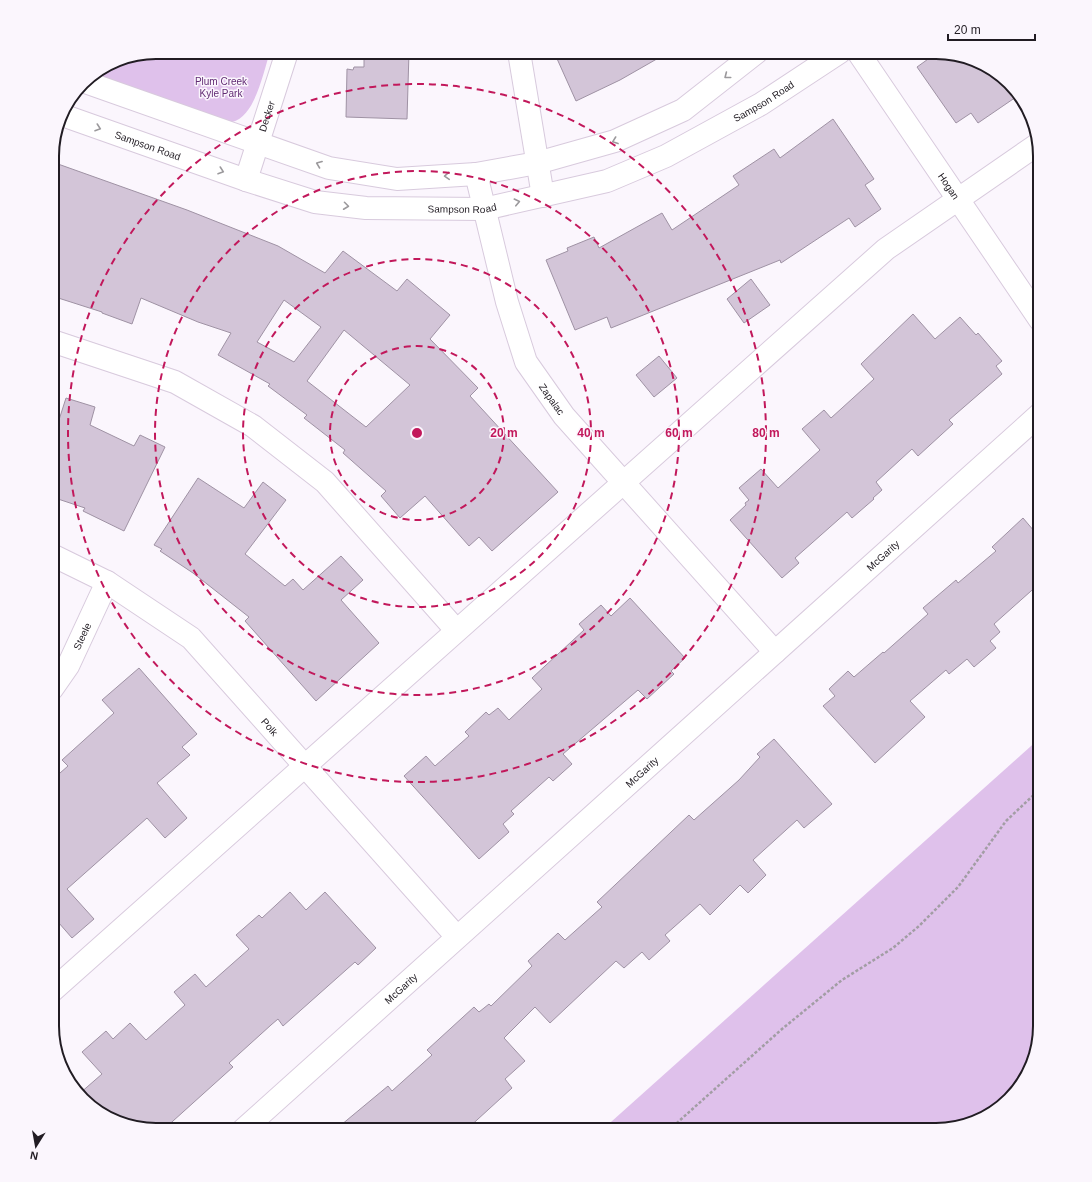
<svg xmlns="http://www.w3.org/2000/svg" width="1092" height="1182" viewBox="0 0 1092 1182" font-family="Helvetica,sans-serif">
	<rect width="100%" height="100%" fill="#fbf6fd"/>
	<g fill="#dfc1eb">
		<path d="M156 52H270C263 73 255 117 232 122L88 78 117 60Z"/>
		<path d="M1040 738V1026L1029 1072 999 1108 969 1124 936 1130H602Z"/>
	</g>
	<g fill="#d3c5d8" stroke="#9f92a4" fill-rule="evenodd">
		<path d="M364 52H409L407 119 346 117 347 69 353 70 354 67H364Z"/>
		<path d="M554 52H669L620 80 576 101Z"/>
		<path d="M938 52 982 63 1019 95 978 123 971 113 956 123 917 67Z"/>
		<path d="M833 119 874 179 865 185 881 209 855 227 849 218 781 263 780 260 611 328 607 317 575 330 546 260 568 251 567 248 594 237 599 248 662 213 672 230 739 185 733 176 774 149 780 158Z"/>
		<path d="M58 164 187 210 278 246 325 273 343 251 397 291 407 279 450 315 430 339 478 388 470 396 558 492 492 551 479 537 469 546 425 496 400 518 381 496 386 491 343 453 345 450 304 418 307 415 268 386 270 384 218 355 231 333 198 322 141 298 132 324 102 313V312L52 296V182ZM284 300 321 327 294 362 257 342ZM344 330 410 385 366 427 307 381Z"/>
		<path d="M751 279 770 305 744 323 727 299Z"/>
		<path d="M913 314 935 339 960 317 976 335 978 333 1002 361 996 366 1002 374 949 420 953 424 918 456 912 449 876 482 882 490 873 498 874 499 852 518 847 512 795 558 799 563 782 578 730 520 746 505 745 503 749 500 739 488 761 469 778 488 820 450 802 429 824 410 831 418 874 379 861 364Z"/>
		<path d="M659 356 677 378 654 397 636 375Z"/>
		<path d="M66 398 95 407 90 425 134 446 140 435 165 447 124 531 83 511 85 508 52 497V421L58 423Z"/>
		<path d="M198 478 244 508 263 482 286 500 245 554 285 586 293 579 303 590 341 556 363 580 341 600 379 643 316 701 245 621 249 617 193 573 160 551 162 549 154 545Z"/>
		<path d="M1023 518 1040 538V583L994 624 1000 632 990 641 996 648 974 667 967 659 949 674 946 670 910 701 925 717 875 763 823 706 835 696 829 689 848 671 854 677 883 652 884 653 928 614 923 608 956 580 958 583 996 551 992 547Z"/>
		<path d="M630 598 685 658 671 671 674 674 647 699 638 690 563 754 572 764 553 781 549 777 511 811 514 814 503 824 509 832 479 859 404 776 426 756 435 766 469 736 465 732 486 712 489 715 498 708 509 720 542 689 532 678 584 630 579 624 601 605 611 616Z"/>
		<path d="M139 668 197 734 182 747 190 755 157 783 187 818 165 838 147 818 67 889 94 919 72 938 52 915V780L68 766 62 760 114 713 102 700Z"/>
		<path d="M774 739 832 804 804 828 797 820 753 860 766 875 748 893 740 885 710 915 700 904 665 935 670 941 649 960 642 952 624 968 616 961 550 1023 535 1007 504 1038 525 1061 505 1079 512 1088 466 1130H335L388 1086 392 1091 432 1055 427 1050 474 1007 479 1012 489 1004 491 1006 532 966 528 961 558 933 565 940 602 907 597 902 689 815 694 820 739 780 760 757 757 754Z"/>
		<path d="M290 892 306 910 325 892 376 948 358 965 355 962 283 1026 278 1019 271 1025 229 1063 233 1067 163 1130H156L110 1119 79 1094 102 1074 82 1052 106 1031 113 1039 130 1023 146 1040 185 1005 174 992 195 974 206 987 249 949 236 935 259 915 262 918Z"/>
	</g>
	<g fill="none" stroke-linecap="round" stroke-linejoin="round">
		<g stroke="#d8cadd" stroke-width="24">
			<g id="minor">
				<path d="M519 52 543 196"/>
				<path id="s1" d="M858 52 1040 320"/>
				<path d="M85 82 329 168 397 179 476 174 537 163 615 141 683 110 757 52"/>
				<path id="s2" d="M62 115 246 180 315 202 366 208 484 209 607 181 666 156 761 104 840 52"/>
				<path id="s3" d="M476 174 507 302 526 362 564 416 775 652"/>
				<path id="s4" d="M246 180 287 52"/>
				<path d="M52 341 175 382 253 426 325 482 456 630"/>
				<path id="s5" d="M52 555 107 582 191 638 457 937"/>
				<path id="s6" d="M52 689 68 666 107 582"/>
				<path d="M52 991 886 249 1038 144"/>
				<path id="s7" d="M243 1130 1040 414"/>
			</g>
		</g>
		<path stroke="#a29da4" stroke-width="2.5" stroke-dasharray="3 2" stroke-linecap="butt" d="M669 1130 782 1029 842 980 893 948 919 926 958 887 1006 821 1040 789"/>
		<use href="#minor" stroke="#fff" stroke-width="22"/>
	</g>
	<defs><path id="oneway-chevron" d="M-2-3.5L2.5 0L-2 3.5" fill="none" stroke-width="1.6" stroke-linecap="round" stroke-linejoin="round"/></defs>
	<g stroke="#9b999c">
		<use href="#oneway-chevron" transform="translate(727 76) rotate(142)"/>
		<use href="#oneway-chevron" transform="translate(98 128) rotate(19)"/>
		<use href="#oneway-chevron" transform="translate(615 141) rotate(160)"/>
		<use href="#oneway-chevron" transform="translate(319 164) rotate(-159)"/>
		<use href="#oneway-chevron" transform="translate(221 171) rotate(19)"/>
		<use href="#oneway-chevron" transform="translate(447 176) rotate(176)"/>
		<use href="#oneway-chevron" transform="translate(517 202) rotate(-13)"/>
		<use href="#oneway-chevron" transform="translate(346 206) rotate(7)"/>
	</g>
	<g fill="none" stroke="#c2185b" stroke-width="2" stroke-dasharray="7 5">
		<circle cx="417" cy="433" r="87"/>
		<circle cx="417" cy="433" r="174"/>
		<circle cx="417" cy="433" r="262"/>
		<circle cx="417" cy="433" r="349"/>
	</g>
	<g text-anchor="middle" stroke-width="3" stroke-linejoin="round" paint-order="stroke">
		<g font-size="10" fill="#622c74" stroke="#fbf6fd">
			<text x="221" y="85">Plum Creek<tspan x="221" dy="12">Kyle Park</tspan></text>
		</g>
		<g font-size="10" fill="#211c23" stroke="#fbf6fd">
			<text dy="4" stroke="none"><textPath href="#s2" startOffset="739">Sampson Road</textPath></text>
			<text dy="4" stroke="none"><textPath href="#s4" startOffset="67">Decker</textPath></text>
			<text dy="4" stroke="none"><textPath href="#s2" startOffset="91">Sampson Road</textPath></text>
			<text dy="4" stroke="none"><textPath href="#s1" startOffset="162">Hogan</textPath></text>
			<text dy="4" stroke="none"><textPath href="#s2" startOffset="415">Sampson Road</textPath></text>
			<text dy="4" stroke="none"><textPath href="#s3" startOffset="240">Zapalac</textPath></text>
			<text dy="4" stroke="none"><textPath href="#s7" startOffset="860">McGarity</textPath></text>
			<text dy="4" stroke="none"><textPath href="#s6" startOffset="61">Steele</textPath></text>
			<text dy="4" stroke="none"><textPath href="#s5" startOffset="281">Polk</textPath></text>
			<text dy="4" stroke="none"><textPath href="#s7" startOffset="536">McGarity</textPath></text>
			<text dy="4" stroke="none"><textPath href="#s7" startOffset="212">McGarity</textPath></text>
		</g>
	</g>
	<path d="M0 0H1092V1182H0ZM156 59H936A97 97 0 0 1 1033 156V1026A97 97 0 0 1 936 1123H156A97 97 0 0 1 59 1026V156A97 97 0 0 1 156 59Z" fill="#fbf6fd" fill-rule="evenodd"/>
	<path fill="none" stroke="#211c23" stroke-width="2" d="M156 59H936A97 97 0 0 1 1033 156V1026A97 97 0 0 1 936 1123H156A97 97 0 0 1 59 1026V156A97 97 0 0 1 156 59Z"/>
	<circle cx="417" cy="433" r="6" fill="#c2185b" stroke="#fbf6fd" stroke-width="2"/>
	<g font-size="12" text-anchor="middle" font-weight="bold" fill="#c2185b" stroke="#fbf6fd" stroke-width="3" stroke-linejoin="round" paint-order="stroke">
		<text x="504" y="437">20 m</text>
		<text x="591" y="437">40 m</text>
		<text x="679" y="437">60 m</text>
		<text x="766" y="437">80 m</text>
	</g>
	<g transform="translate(36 1146) rotate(191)" stroke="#fbf6fd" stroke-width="3" paint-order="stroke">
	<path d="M0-3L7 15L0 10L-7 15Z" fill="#211c23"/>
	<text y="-6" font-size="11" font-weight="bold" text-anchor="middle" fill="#211c23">N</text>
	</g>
	<path d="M948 34v6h87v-6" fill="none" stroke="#211c23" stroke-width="2"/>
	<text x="954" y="34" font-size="12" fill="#211c23" stroke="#fbf6fd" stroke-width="3" paint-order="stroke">20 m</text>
</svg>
